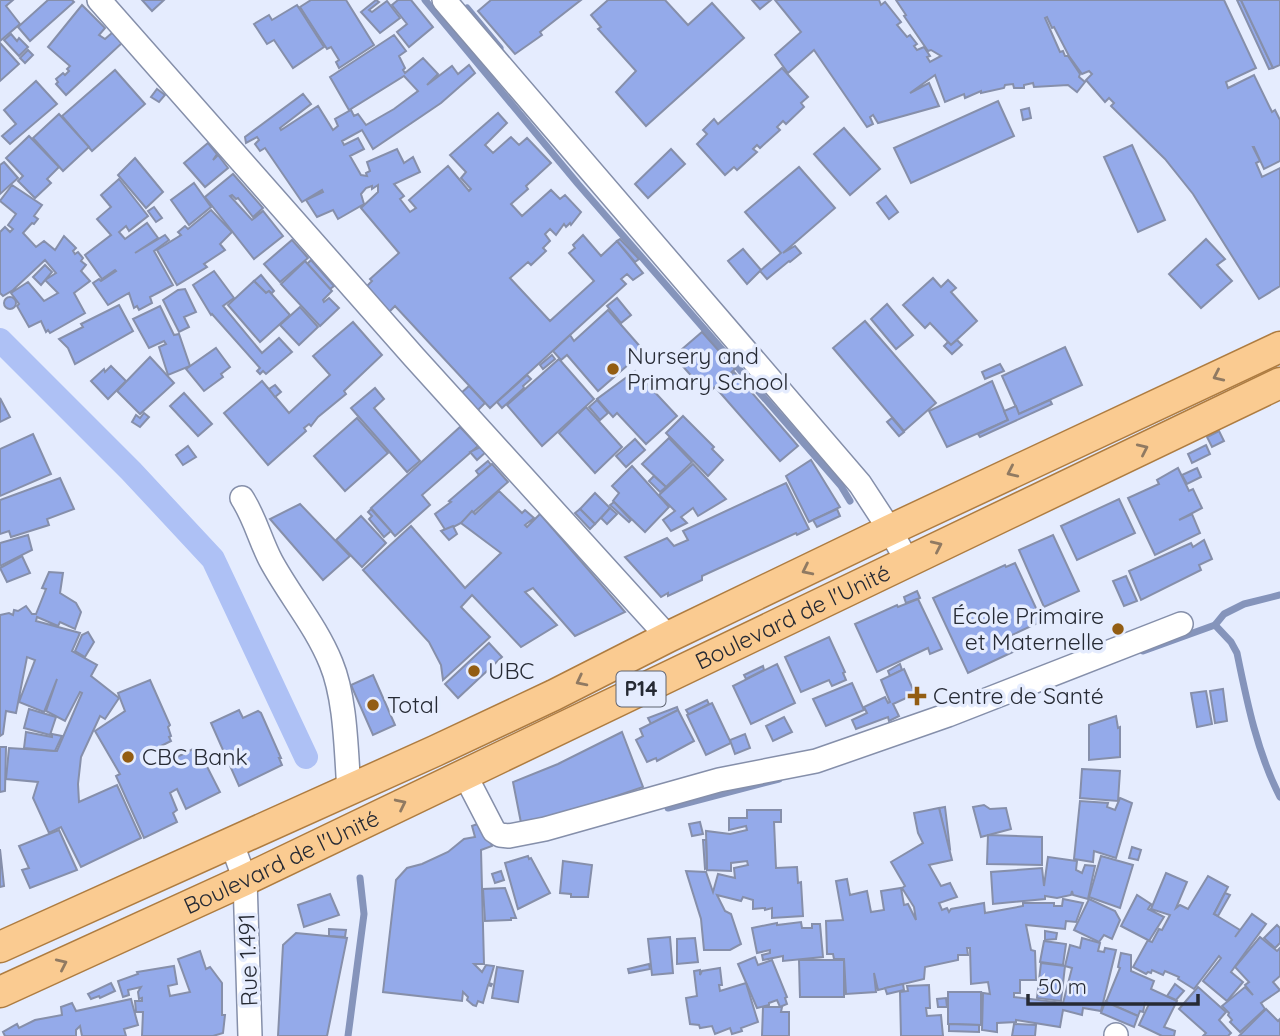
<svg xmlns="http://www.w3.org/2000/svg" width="1280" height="1036" viewBox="0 0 1280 1036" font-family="Quicksand,sans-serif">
	<rect width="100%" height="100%" fill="#e5ecfe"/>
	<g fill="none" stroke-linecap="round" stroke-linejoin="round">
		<g stroke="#8594bb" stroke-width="7">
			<path d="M425 0 578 184 841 486 850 501"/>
			<path d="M467 8 500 48"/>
			<path d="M1215 625 1231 642 1237 653C1247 702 1257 752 1280 797"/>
			<path d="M1143 651 1215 625 1224 614 1244 604 1280 595"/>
			<path d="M668 808 779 779"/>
			<path d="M348 1036 364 914 360 878"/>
		</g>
		<path stroke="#aec1f5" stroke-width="24" d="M0 340 131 471 213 559 306 757"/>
	</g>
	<g fill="#94aaea" stroke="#868faa" stroke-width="2">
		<path d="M0 0H13L6 6 20 24 0 41Z"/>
		<path d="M48 0H72L74 2 30 41 18 27Z"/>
		<path d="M142 0H164L152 11Z"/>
		<path d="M311 0H346L374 45 339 68 336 62 339 60 331 47 327 49 300 7Z"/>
		<path d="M376 0 379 2 369 10 372 12 387 1 400 18 380 33 361 12Z"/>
		<path d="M398 0H411L433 27 409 47 397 32 407 24 392 5Z"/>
		<path d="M491 0H581L540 32 542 35 515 54 478 11Z"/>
		<path d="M608 0H665L688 25 712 3 744 38 646 126 616 92 636 71 598 29 601 27 591 15Z"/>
		<path d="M752 0H771L760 9Z"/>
		<path d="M775 0H879L881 5 885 2 901 22 897 25 907 37 910 35 917 44 914 46 917 50 924 47 930 56 927 57 930 62 941 56 931 50 928 51 904 16 906 15 896 0H1224L1256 68 1226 82 1228 88 1254 75 1272 112 1275 110 1280 120V161L1264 169 1254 147H1253L1260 161 1256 163 1262 177 1280 168V286L1259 299 1193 194 1165 159 1111 106 1114 103 1109 98 1105 102 1086 80 1092 74 1089 71 1082 74 1069 56 1054 27 1052 28 1047 17 1045 18 1060 52 1063 51 1065 56H1068L1080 74 1079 77 1085 82 1077 92 1068 85 1034 87 1033 83 1024 85V88H1014L1013 84 1005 85 1004 88 981 93V91L965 98 964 94 945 102 935 75 910 93 929 83 939 106 878 123 873 115 870 117 873 124 867 127 814 50 788 73 775 55 801 32Z"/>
		<path d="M1237 0H1241L1273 68 1269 69Z"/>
		<path d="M1241 0H1280V65L1273 68Z"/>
		<path d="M82 5 105 28 99 35 105 39 113 32 123 42 66 95 56 84 58 82 56 79 63 73 65 75 69 71 67 69 70 66 48 47Z"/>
		<path d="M297 5 324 47 293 68 274 40 267 44 254 24 269 15 272 20Z"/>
		<path d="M11 34 17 41 19 38 28 47 19 56 4 40Z"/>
		<path d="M394 35 406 51 399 56 405 68 403 70 405 73 423 58 438 74 427 85 452 66 458 74 469 65 475 73 441 103 373 149 362 130 342 141 344 145 358 138 364 149 350 156 361 175 367 176 366 173 370 171 367 162 397 149 404 163 413 157 420 172 394 184 404 196 400 199 410 212 416 208 409 200 448 166 469 191 471 189 461 178 466 172 450 155 498 113 507 123 485 145 493 153 511 137 519 145 527 138 551 163 526 186 528 189 511 204 522 216 551 190 560 199 565 195 581 212 571 225 570 223 566 227 564 224 556 235 550 229 545 234 550 241 543 248 546 251 531 265 528 262 510 278 550 321 594 281 569 253 575 248 573 245 583 235 601 256 617 241 643 273 633 280 627 274 621 279 626 284 490 408 395 306 388 313 365 288 372 281 370 279 399 253 361 208 378 192V185L372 189V186L366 188 361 194 364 204 338 219 333 210 317 217 306 200 323 192 322 190 302 202 265 148 260 151 255 144 259 140 257 137 246 143 245 137 303 94 311 104 280 128 281 130 318 106 333 130 338 126 335 119 351 110 354 116 358 114 366 125 394 109 418 91 404 76 349 110 330 77Z"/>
		<path d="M0 43 19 64 0 81Z"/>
		<path d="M28 50 33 55 25 63 20 58Z"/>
		<path d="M782 68 808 97 801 103 804 107 786 124 783 121 777 127 780 130 760 148 757 145 753 149 757 152 737 170 734 167 725 175 697 144 707 134 703 130 714 119 718 124Z"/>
		<path d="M115 70 145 104 92 151 62 116Z"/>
		<path d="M36 81 57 104 10 144 2 136 16 124 4 110Z"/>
		<path d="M157 89 165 95 159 102 151 97Z"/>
		<path d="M998 101 1014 136 911 183 894 148Z"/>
		<path d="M1029 108 1031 118 1023 120 1021 110Z"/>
		<path d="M59 114 89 147 63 171 33 138Z"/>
		<path d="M844 128 880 169 850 195 814 154Z"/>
		<path d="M29 136 59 167 47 179 51 183 35 198 18 181 23 176 6 158Z"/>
		<path d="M208 143 217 154 213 160 218 155 228 168 205 187 184 163Z"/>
		<path d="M1132 145 1165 220 1138 232 1104 157Z"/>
		<path d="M671 149 685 164 648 198 635 184Z"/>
		<path d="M135 158 163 192 146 208 118 175Z"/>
		<path d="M4 162 18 178 0 194V165Z"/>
		<path d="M799 167 835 208 783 253 795 246 801 253 790 262 789 261 767 279 760 271 747 284 728 261 743 249 761 270 781 253 745 212Z"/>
		<path d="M233 174 263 208 253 217 238 198 236 199 232 195 230 196 252 220 263 211 283 236 254 259 205 197Z"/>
		<path d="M119 179 148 216 129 231 126 226 119 232 125 239 147 223 158 238 135 253 165 235 169 240 154 251 173 285 150 297 152 303 139 310 137 306 134 308 129 293 108 305 93 283 99 279 101 281 116 271 115 270 102 279 85 255 111 235 97 219 111 207 101 195Z"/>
		<path d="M194 183 211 207 189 225 171 200Z"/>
		<path d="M12 185 42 205 34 216 38 219 34 224 32 223 23 233 36 247 44 241 55 250 64 236 76 248 73 251 75 254 78 252 83 258 81 261 86 265 81 271 90 281 74 293 85 313 50 333 48 330 46 332 41 321 29 327 17 306 19 304 11 293 28 282 44 301 58 293 45 280 56 273 45 260 13 290 3 296 0 293V232L5 227 10 232 13 229 8 225 16 214 0 201Z"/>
		<path d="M886 196 898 212 889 219 877 203Z"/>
		<path d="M154 207 162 218 156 222 148 211Z"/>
		<path d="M211 210 232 232 220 244 225 250 204 264 207 267 177 285 157 250 181 235 178 232 185 226 188 229Z"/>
		<path d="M620 239 639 259 635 262 617 241Z"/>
		<path d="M1206 239 1225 259 1217 265 1232 281 1201 308 1169 274Z"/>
		<path d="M292 240 308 258 280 282 264 264Z"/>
		<path d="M311 260 334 286 330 289 307 264Z"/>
		<path d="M305 261 332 291 323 300 324 302 329 298 339 308 320 326 281 284Z"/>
		<path d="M45 265 52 272 41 285 33 277Z"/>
		<path d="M214 271 234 298 223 306 262 353 279 338 292 352 266 374 263 371 260 374 257 371 260 368 212 314 211 315 193 285Z"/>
		<path d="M261 275 274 291 272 293 269 291 266 293 254 281Z"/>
		<path d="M933 278 941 287 948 280 956 288 951 292 977 321 951 345 930 323 925 328 903 305Z"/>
		<path d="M254 281 266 293 269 291 290 315 260 342 228 305Z"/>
		<path d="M185 289 196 312 184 317 189 327 179 332 163 300 178 290Z"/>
		<circle cx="10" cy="303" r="6"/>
		<path d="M617 298 631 315 621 323 607 306Z"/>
		<path d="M887 304 913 335 896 349 871 319Z"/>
		<path d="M119 305 133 331 75 364 68 348 59 339 83 327 81 324Z"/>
		<path d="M160 306 174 335 179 334 190 366 168 375 159 347 166 344 164 341 149 348 133 319Z"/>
		<path d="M300 307 318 327 299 345 280 325Z"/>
		<path d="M608 310 644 351 598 391 567 355 561 360 553 351 570 335 574 341Z"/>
		<path d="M865 321 936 403 904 431 833 348Z"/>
		<path d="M353 322 382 355 344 391 346 394 318 417 311 426 309 424 304 428 306 431 268 465 224 413 262 381 289 413 330 375 313 356Z"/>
		<path d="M702 332 735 369 707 394 674 356Z"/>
		<path d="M957 340 962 345 952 354 944 346 948 342 951 345Z"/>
		<path d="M1065 347 1082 385 1019 414 1002 376Z"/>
		<path d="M216 348 230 367 221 374 223 377 204 391 186 369Z"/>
		<path d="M552 355 555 359 543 369 540 365Z"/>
		<path d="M150 357 174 383 140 414 117 391Z"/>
		<path d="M559 359 594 399 542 446 507 405Z"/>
		<path d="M1000 364 1004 371 985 379 982 372Z"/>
		<path d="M111 366 126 381 108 399 91 381 104 369 105 372Z"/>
		<path d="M635 371 677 416 646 444 617 413 613 417 597 399Z"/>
		<path d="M734 372 798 446 780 461 716 388Z"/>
		<path d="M527 375 531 379 523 386 524 388 502 408 497 402Z"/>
		<path d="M992 381 1008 420 947 447 929 411Z"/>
		<path d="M275 385 281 392 275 397 269 389Z"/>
		<path d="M469 386 485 403 476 412 460 394Z"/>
		<path d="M375 388 384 399 374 408 420 461 407 472 351 408Z"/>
		<path d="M184 393 212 424 198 436 170 406Z"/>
		<path d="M0 398 10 417 0 422Z"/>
		<path d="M597 400 608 413 600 420 589 407Z"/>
		<path d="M1050 400 1052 404 980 437 978 434 1008 420 1004 411 1016 406 1019 414Z"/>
		<path d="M586 407 622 447 595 473 559 433Z"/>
		<path d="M144 413 149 417 140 427 132 422 136 415 140 418Z"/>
		<path d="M683 416 714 447 712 449 723 460 708 476 666 433Z"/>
		<path d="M357 418 388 453 345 491 314 456Z"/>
		<path d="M892 418 904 432 899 436 887 422Z"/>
		<path d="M460 427 478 446 422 495 430 505 395 536 371 508Z"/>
		<path d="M1219 431 1224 441 1212 447 1207 437Z"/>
		<path d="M33 434 51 474 0 496V449Z"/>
		<path d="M669 438 692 462 666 487 642 464Z"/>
		<path d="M635 439 645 450 626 467 616 456Z"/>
		<path d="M1206 445 1210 454 1192 463 1188 454Z"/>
		<path d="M188 446 196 457 183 465 176 455Z"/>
		<path d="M482 446 487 451 477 460 470 452Z"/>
		<path d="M811 460 840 507 809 522 786 476Z"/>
		<path d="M488 461 491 465 479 475 476 471Z"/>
		<path d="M492 464 508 482 461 523 446 531 435 514 451 502 449 501Z"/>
		<path d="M693 464 726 499 698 516 693 508 681 517 687 523 671 531 663 520 675 511 659 495Z"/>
		<path d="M632 466 669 507 645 532 613 501 619 493 612 486Z"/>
		<path d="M1178 468 1189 491 1193 489 1202 508 1179 520 1192 514 1200 533 1155 555 1128 498 1159 484 1157 480Z"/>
		<path d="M1197 468 1201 477 1187 484 1182 475Z"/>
		<path d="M654 476 666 487 660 492 649 481Z"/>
		<path d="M60 478 74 509 47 519 49 525 11 537 9 531 0 534V500Z"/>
		<path d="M786 483 809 529 797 535 796 533 702 576V580L668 596V593L661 597 625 557 667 538 674 546 688 540 683 531Z"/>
		<path d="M499 491 522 513 525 510 534 518 525 525 527 527 540 514 625 612 575 636 533 588 525 592 557 625 521 647 472 595 461 607 490 637 443 680 441 665 429 642 363 570 411 526 465 588 501 553 461 523 472 511 475 514Z"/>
		<path d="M595 493 610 508 595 524 580 509Z"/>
		<path d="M1119 499 1135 533 1077 560 1061 526Z"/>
		<path d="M614 502 631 520 629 522 610 505Z"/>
		<path d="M300 504 350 556 323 580 270 519Z"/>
		<path d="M610 508 617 514 607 524 601 518Z"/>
		<path d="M371 509 391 531 384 537 369 519 372 516 368 512Z"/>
		<path d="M580 509 595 524 590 529 575 513Z"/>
		<path d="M837 509 840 516 817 527 813 520Z"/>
		<path d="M361 516 386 543 362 567 336 540Z"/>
		<path d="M453 526 457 534 449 540 441 531Z"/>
		<path d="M28 535 32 550 0 566V543Z"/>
		<path d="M1053 535 1079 591 1044 607 1019 550Z"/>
		<path d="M1204 540 1212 559 1199 565 1201 570 1141 600 1129 571 1191 543 1193 547Z"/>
		<path d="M22 556 30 573 7 582 0 568Z"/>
		<path d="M1015 563 1042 621 1010 636 1017 650 968 673 933 598 1005 565 1006 567Z"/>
		<path d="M49 572 63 573 60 593 76 603 81 612 75 629 60 622 58 626 37 617 36 621 80 633 72 651 97 665 91 676 119 698 105 719 100 716 81 757 78 784 79 802 117 785 141 838 81 867 61 827 49 833 33 798 38 782 6 779 9 748 57 751 82 693 80 692 65 721 46 711 57 679 44 712 19 702 35 660 27 657 16 713 6 711 3 734 0 736V615L9 613 13 615 14 610 18 611 26 606 32 614H36L46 589 42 588Z"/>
		<path d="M1126 576 1137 601 1124 606 1113 581Z"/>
		<path d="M917 591 920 598 906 603 904 597Z"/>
		<path d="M918 599 942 649 930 654 928 648 877 672 855 624 897 605 898 607Z"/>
		<path d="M88 632 94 642 85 657 75 651 82 635Z"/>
		<path d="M829 637 845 672 843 673 846 680 832 686 829 680 801 692 785 657Z"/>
		<path d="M489 643 502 657 458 698 445 684Z"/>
		<path d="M777 664 795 703 751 724 733 686Z"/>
		<path d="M900 664 902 670 890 676 888 671Z"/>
		<path d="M763 666 764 670 746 679 744 675Z"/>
		<path d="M904 669 915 694 893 704 899 716 889 721 888 717 856 729 852 720 867 713 864 707 885 697 888 703 890 702 881 680Z"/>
		<path d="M373 675 395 725 373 735 351 685Z"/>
		<path d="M150 680 170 725 168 727 171 736 169 737 171 741 145 754 151 767 166 759 167 762 197 747 220 792 186 809 177 789 170 793 177 810 173 813 177 822 144 838 116 776 120 774 95 731 125 711 118 693Z"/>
		<path d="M852 683 864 710 826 726 813 699Z"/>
		<path d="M1223 689 1227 721 1215 723 1210 691Z"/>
		<path d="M1206 691 1212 724 1197 727 1191 693Z"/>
		<path d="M707 700 709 704 689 715 686 710Z"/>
		<path d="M712 703 731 743 706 755 687 715Z"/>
		<path d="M677 707 678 710 651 724 648 718Z"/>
		<path d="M29 709 56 717 50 735 24 728Z"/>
		<path d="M239 710 243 718 258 711 261 713 281 758H279L282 765 239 786 211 723Z"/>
		<path d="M678 710 694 741 657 761 656 758 647 762 636 740 643 736 640 729Z"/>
		<path d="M1116 716 1118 728 1120 727V757L1089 760V725Z"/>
		<path d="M784 717 792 732 773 741 766 726Z"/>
		<path d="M26 732 52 737V734L62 736 55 751 24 748Z"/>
		<path d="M622 732 643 787 522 828 513 782 558 764Z"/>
		<path d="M745 734 750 748 735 754 730 740Z"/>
		<path d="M0 747H6L5 791 0 792Z"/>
		<path d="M1082 769 1120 771 1118 801 1080 798Z"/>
		<path d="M1120 798 1132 803 1116 858 1094 851 1093 862 1074 859 1080 801 1108 803 1107 807 1115 810Z"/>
		<path d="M984 805 990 809 1006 808 1011 829 981 837 973 807Z"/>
		<path d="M945 807 950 849 948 848 939 808Z"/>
		<path d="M939 808 952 860 929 865 941 886 950 883 957 897 939 903 942 910 947 908 949 912 951 909 984 903 985 913 1023 906V903H1054V906H1062L1063 899 1083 903 1076 922 1066 921 1065 929 1026 925 1031 950 1035 951 1036 980H1020V993H1014V997L1063 1003 1072 968 1065 966 1070 945 1080 948 1082 938 1100 943 1098 951 1104 952 1105 948 1116 950 1101 1011 1083 1008 1082 1015 1063 1010 1060 1027 1016 1020V1022L997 1023V1032L982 1030 983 993 990 994 988 982 971 984 970 948H967L968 955H958V960L925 967 924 979 878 990 874 973 876 992 846 994 844 959H834L833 954H827L826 921 843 920 836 881 847 879 850 895 867 891 871 912 884 910 881 891 901 888 904 905 908 904 916 920 914 907 902 888 905 886 891 862 923 843 918 833 914 813Z"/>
		<path d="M747 810H781V822H774L776 868 797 867 798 883 801 882 803 916 772 918V908L765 910V908L753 909V900L743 897 741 901 717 895 725 911 731 914 741 944 730 950H704L701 919 686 871 706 872 713 892 718 874 735 878 734 868 748 865 747 861 731 863V871L707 870 706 831 730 834 747 830 746 826 729 830V818H747Z"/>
		<path d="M483 822 492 846 481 850 484 964H474L482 972 486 965 494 966 489 983 492 984 491 986 488 985 483 1003 478 1001 476 1006 473 1005 467 1000 468 997 463 992 462 1001 383 992 396 880 407 868 422 864 448 852 464 839 475 837 472 826Z"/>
		<path d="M700 822 703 834 692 836 689 824Z"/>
		<path d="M59 830 77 870 30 888 22 870 29 868 19 846Z"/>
		<path d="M988 835 1042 837V865L987 864Z"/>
		<path d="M703 840H706L707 868 705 869Z"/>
		<path d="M1132 847 1141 850 1138 860 1129 858Z"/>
		<path d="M0 849 4 886 0 887Z"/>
		<path d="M528 856 529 859 531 858 550 893 518 909 505 863Z"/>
		<path d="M1101 856 1133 865 1120 908 1089 897Z"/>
		<path d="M1048 857 1077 861 1076 870 1082 873 1085 865 1095 866 1088 899 1073 895 1072 891 1071 895 1057 898 1045 896V899L993 904 991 872 1042 868 1044 886Z"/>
		<path d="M563 861 592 865 588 897H571V894L560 893Z"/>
		<path d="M501 871 504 880 495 883 492 874Z"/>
		<path d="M1166 873 1187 882 1176 908 1180 905 1188 909 1208 876 1228 887 1214 914 1240 930 1235 937 1252 914 1266 924 1231 972 1243 982 1227 1001 1203 981 1221 958 1219 956 1194 989 1178 979 1179 977 1165 971 1163 975 1152 970 1151 973 1148 972 1146 974 1133 967 1148 940 1121 926 1137 895 1151 904 1148 909 1164 917 1149 941 1152 942 1159 929 1162 930 1170 915 1151 909Z"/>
		<path d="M505 888 516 918H511V920L485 921 483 889Z"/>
		<path d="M1225 893 1230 895 1218 916 1214 914Z"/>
		<path d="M330 894 339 915 304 927 298 905Z"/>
		<path d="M1089 899 1115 911 1120 920 1112 939 1104 935 1099 942 1074 930Z"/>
		<path d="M801 922 802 928H812V924H820L823 957 783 961V956L763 960 762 955 770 953V950L757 953 752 928 777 923V925Z"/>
		<path d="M1277 925 1280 928V943L1275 948 1264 938Z"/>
		<path d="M329 929 346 930 345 937 329 936Z"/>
		<path d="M1045 931 1057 933 1056 939 1045 940Z"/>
		<path d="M296 933 347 938 327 1036H278L283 945Z"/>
		<path d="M670 937 673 973 652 975 648 939Z"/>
		<path d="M1260 937 1277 951 1280 948V976L1273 982 1280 990 1261 1003 1265 1009 1240 1032 1230 1022 1232 1020 1228 1015 1229 1013 1222 1006 1245 987 1253 995 1245 985 1249 982 1235 967Z"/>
		<path d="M695 938 698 962 677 964V939Z"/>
		<path d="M1044 941 1066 944 1063 965 1040 962Z"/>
		<path d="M200 951 206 969 210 967 222 983V1015H225L223 1033 213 1036H142L143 1012H136L135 1001H142V998L139 999 138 992 141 987 128 990 129 995 123 997 118 981 138 974 137 972 174 966 177 984 168 986 170 996 190 992 178 959Z"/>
		<path d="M1121 953 1131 955V971L1154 981 1151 989 1177 1001 1164 1027 1175 1031 1174 1036H1162L1139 1025 1149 1004 1145 1003 1143 1012 1140 1011 1138 1016 1106 1002 1120 968 1118 967Z"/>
		<path d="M755 957 758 965 772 960 787 997 785 998 787 1004 780 1007 777 1000 769 1003V1005L757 1008 738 964Z"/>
		<path d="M799 960H844V997H800Z"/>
		<path d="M1041 963 1065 966 1061 1001 1037 998Z"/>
		<path d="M649 964 650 969 629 973 628 969Z"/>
		<path d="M497 967 523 971 518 1002 492 998Z"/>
		<path d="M720 968 722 985H719L720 991 746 983 758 1022 741 1028 742 1031 732 1034 730 1028 715 1034 712 1026 700 1028 699 1025 690 1024 686 998 697 996 694 971 700 970V975L702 971Z"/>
		<path d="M111 983 115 991 100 998 99 996 91 999 88 994Z"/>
		<path d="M903 984 904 990 887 994 885 988Z"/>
		<path d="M1175 984 1184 991 1176 1000 1167 996Z"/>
		<path d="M929 985 930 1008H926L927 1016 941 1015 943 1036H901L900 992 908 991 907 986Z"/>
		<path d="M1198 987 1226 1012 1219 1020 1231 1033 1228 1036H1203L1206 1033 1179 1009Z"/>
		<path d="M948 992H981V1025L948 1024Z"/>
		<path d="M946 998 947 1007H938L937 999Z"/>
		<path d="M131 999 138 1025 124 1029 126 1036H82L80 1026 76 1030V1036H5L3 1032 17 1024 19 1028 35 1020 62 1015 61 1007 72 1003 76 1011Z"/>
		<path d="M1106 1000V1002L1138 1016 1134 1027 1101 1013Z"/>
		<path d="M763 1007H782L781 1012H789V1036H762Z"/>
		<path d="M1266 1009 1278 1021 1280 1019V1036H1239Z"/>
		<path d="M949 1024 979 1025V1032L949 1031Z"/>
		<path d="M1014 1024 1036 1025 1035 1036H1012Z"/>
	</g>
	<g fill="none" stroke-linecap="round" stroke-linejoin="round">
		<g stroke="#858faa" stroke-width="26">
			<g id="minor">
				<path d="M99 0 414 357 668 637"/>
				<path d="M444 0 860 484 890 530 907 561"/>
				<path d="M242 498C255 518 260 540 271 561 290 596 316 626 331 663 346 699 346 752 349 790"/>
				<path d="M464 773 494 831 500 835 509 836 545 829 719 780 816 761 948 715 1181 624"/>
				<path d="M232 844 245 880 250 1036"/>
				<path d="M1116 1036V1035"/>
			</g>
		</g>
		<g stroke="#ae7c40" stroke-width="33">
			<g id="major">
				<path d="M0 947 435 751 554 695 668 637 890 530 1280 347"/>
				<path id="s1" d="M0 992 245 880 1280 383"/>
			</g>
		</g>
		<use href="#minor" stroke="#fff" stroke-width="23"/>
		<use href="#major" stroke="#facb91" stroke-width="30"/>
	</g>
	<defs><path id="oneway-chevron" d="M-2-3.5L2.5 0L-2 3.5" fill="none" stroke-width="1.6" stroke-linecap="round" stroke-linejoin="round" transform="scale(1.75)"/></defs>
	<g stroke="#907a62">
		<use href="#oneway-chevron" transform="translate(1218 376) rotate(155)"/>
		<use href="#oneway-chevron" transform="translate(1143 449) rotate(-25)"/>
		<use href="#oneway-chevron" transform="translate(1012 472) rotate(155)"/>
		<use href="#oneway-chevron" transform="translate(937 546) rotate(-25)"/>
		<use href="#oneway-chevron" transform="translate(807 570) rotate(154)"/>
		<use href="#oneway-chevron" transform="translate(581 681) rotate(153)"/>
		<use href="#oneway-chevron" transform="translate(401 804) rotate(-26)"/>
		<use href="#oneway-chevron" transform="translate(62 964) rotate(-25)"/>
	</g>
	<g fill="#935d13" stroke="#e5ecfe" stroke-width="2.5">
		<circle cx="613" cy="369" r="7"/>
		<circle cx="1118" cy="629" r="7"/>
		<circle cx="474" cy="671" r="7"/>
		<path d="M913.5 685.5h7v7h7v7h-7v7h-7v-7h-7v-7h7z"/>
		<circle cx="373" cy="705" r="7"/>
		<circle cx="128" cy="757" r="7"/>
	</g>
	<g text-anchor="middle" stroke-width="7" stroke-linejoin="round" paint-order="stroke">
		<rect fill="#e5ecfe" stroke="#5f6471" stroke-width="2" x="616.5" y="671.5" width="49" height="35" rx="5"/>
		<g font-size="21" font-weight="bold" fill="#262a34">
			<text x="641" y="696">P14</text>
		</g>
		<g font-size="23" fill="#262a34" stroke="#e5ecfe" text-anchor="start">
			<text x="627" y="364">Nursery and<tspan x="627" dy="26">Primary School</tspan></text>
			<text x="1104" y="624" text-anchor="end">École Primaire<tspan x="1104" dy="26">et Maternelle</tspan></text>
			<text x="488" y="679">UBC</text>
			<text x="933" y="704">Centre de Santé</text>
			<text x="387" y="713">Total</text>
			<text x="142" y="765">CBC Bank</text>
		</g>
		<g font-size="23" fill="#262a34" stroke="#e5ecfe">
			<text dy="8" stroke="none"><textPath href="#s1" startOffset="877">Boulevard de l'Unité</textPath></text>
			<text dy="8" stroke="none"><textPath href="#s1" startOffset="310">Boulevard de l'Unité</textPath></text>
			<text transform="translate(248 960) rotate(-92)" y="8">Rue 1.491</text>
		</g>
	</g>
	<path d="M1028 994v10h170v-10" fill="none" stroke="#262a34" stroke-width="3.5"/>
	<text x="1038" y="994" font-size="21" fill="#262a34" stroke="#e5ecfe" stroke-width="5" paint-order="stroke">50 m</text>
</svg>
